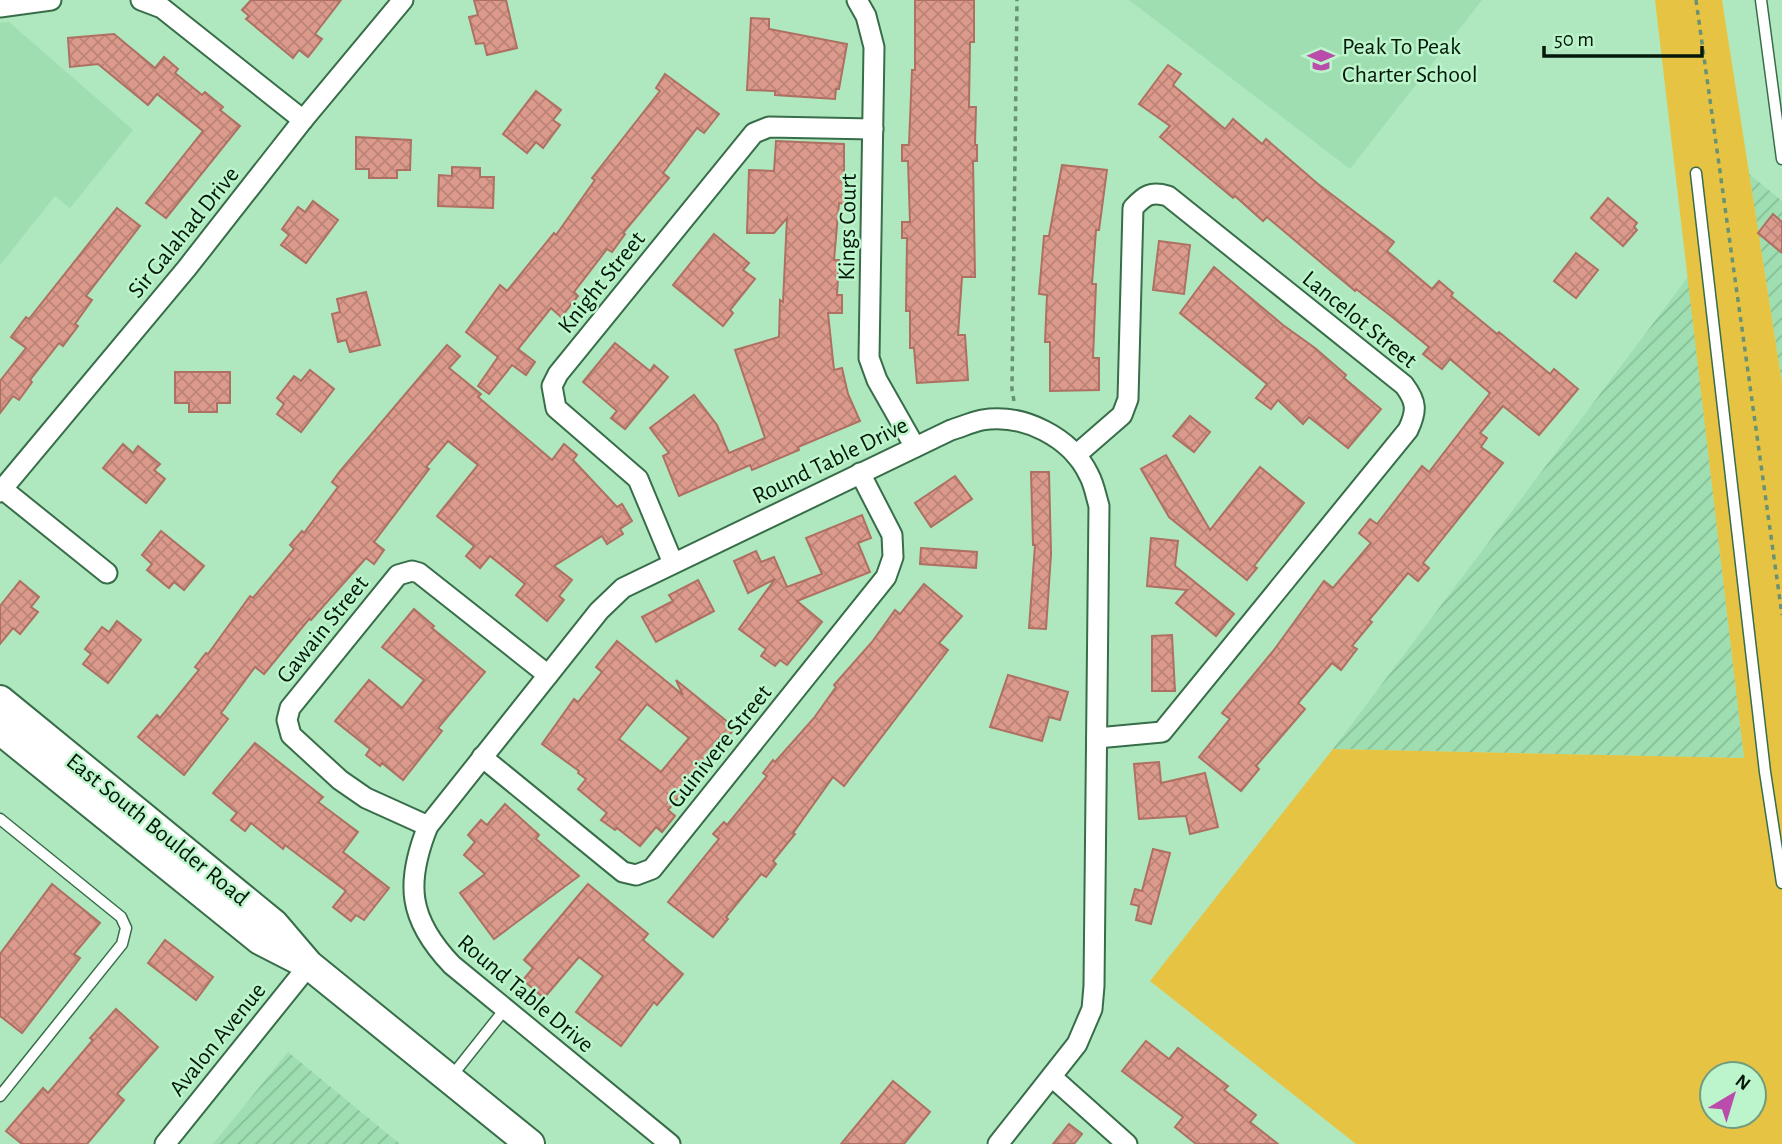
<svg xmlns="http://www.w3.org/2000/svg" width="1782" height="1144" viewBox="0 0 1782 1144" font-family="'Alegreya Sans',sans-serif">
	<defs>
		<pattern id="industrial-furrows" width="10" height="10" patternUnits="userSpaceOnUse" patternTransform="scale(1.75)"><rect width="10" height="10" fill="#9edeb0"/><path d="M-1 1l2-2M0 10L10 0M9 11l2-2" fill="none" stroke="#86be96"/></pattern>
		<pattern id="building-cross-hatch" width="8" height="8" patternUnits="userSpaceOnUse" patternTransform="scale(1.75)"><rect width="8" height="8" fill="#dc9a8c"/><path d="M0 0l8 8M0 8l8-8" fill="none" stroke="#bb8477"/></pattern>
	</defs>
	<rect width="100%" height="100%" fill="#afe8be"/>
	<g fill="#9edeb0">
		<path d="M1129 0H1482L1350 169Z"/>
		<path d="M9 22 133 130 70 208 55 196 0 265V23Z"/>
	</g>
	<g fill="url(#industrial-furrows)">
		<path d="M1749 174 1782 201V383Z"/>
		<path d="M1688 277 1744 758 1333 749Z"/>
		<path d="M288 1052 400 1144H213Z"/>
	</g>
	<path fill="#e7c344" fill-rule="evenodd" d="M1655 0H1722L1782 383V1144H1356L1150 981 1333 749 1744 758ZM1712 1074H1754V1116H1712Z"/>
	<g fill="url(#building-cross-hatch)" stroke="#ad7062" stroke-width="2" fill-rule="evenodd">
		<path d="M251 0H341L315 34 322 39 308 57 299 50 293 58 246 19 249 16 242 10Z"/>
		<path d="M474 0H506L517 48 487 55 484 43 476 44 469 17 478 15Z"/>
		<path d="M915 0H974V42H970L969 107H976L975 145H977V161H973L975 277H962L958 335H965L968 380 917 383 914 348H910V311H906L907 238H902V222H910L908 161H902V145H909L912 70H915Z"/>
		<path d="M751 18 769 19V29L847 44 839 89H836L835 99 775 95V91L747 90Z"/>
		<path d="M114 34 155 68 164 57 178 69 175 73 202 95 205 92 223 107 220 110 240 126 166 218 146 203 203 131 157 94 148 105 98 64 70 67 68 38Z"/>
		<path d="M1168 65 1181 74 1173 85 1225 129 1233 119 1262 144 1266 139 1318 184 1394 242 1387 251 1432 289 1439 281 1453 293 1451 296 1497 334 1499 332 1550 374 1554 369 1578 389 1539 435 1503 406 1480 433 1487 438 1481 447 1503 463 1423 563 1429 568 1418 581 1408 573 1369 620 1372 622 1352 646 1357 649 1341 670 1332 663 1298 703 1305 709 1256 766 1259 769 1241 791 1199 757 1230 719 1222 713 1274 650 1324 581 1333 588 1371 543 1359 533 1370 519 1377 524 1422 466 1429 472 1490 393 1450 359 1442 369 1423 354 1429 347 1391 316 1356 289 1355 291 1267 217 1263 221 1235 196 1233 198 1160 137 1170 126 1139 104Z"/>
		<path d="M665 74 719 114 704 133 697 128 663 173 669 178 623 233 625 234 612 252 607 249 574 292 578 296 561 317 551 308 518 349 535 362 526 375 512 365 489 394 478 386 498 357 466 332 500 285 507 291 554 233 556 235 595 180 592 178 660 91 656 88Z"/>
		<path d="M536 91 561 110 553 120 560 125 543 148 536 142 527 153 503 134Z"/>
		<path d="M356 137 411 140 410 170H397V178H369V169H356Z"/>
		<path d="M776 141 844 144V204L839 203 834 260H839L837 295H842V313H828L834 370 842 368 848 394 860 421 798 447 799 450 752 470 750 465 679 496 663 456 669 453 650 428 694 395 717 425 729 453 765 438 735 350 779 337 780 300 783 302 787 218 774 233H747L749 170 774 171Z"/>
		<path d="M1062 165 1107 170 1099 230H1096L1092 284H1096L1093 358H1099V390L1050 391V342H1045L1047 295 1039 294 1044 236H1049Z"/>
		<path d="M452 167 480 168V177H494L493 208 438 206 439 175 452 176Z"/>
		<path d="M1608 198 1637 223 1634 227 1637 230 1623 246 1591 218Z"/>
		<path d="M313 201 338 220 306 263 281 245 289 235 282 229 298 207 305 212Z"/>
		<path d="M117 208 140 226 86 296 92 300 75 324 78 326 63 346 59 343 30 380 32 382 19 400 13 396 0 413V381L26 348 11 337 26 317 29 319Z"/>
		<path d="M1773 214 1782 222V253L1758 233Z"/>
		<path d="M714 234 749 263 743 270 755 279 730 310 733 313 723 326 673 285Z"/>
		<path d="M1159 241 1190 245 1184 294 1153 290Z"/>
		<path d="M1576 253 1598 270 1576 298 1554 281Z"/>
		<path d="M1214 267 1283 325 1315 348 1346 375 1344 378 1381 409 1348 448 1309 417 1303 424 1278 400 1271 409 1256 398 1267 384 1180 313Z"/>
		<path d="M366 292 380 345 350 352 346 340 338 342 332 314 340 312 337 299Z"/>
		<path d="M615 343 650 371 654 365 668 377 625 429 611 418 617 411 583 382Z"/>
		<path d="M447 345 460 356 449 368 481 394 478 397 552 460 564 444 577 455 573 460 617 507 622 504 632 521 620 529 623 534 607 544 602 536 554 566 572 580 559 596 564 600 547 621 516 595 525 584 490 556 480 568 466 556 474 546 437 516 478 465 448 441 426 467 429 469 374 542 384 550 374 564 366 558 311 620 309 619 264 674 255 667 221 713 228 719 184 775 138 737 157 715 160 718 199 670 195 667 206 653 208 654 250 596 253 598 294 549 290 545 302 531 304 533 338 487 332 482 340 471Z"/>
		<path d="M310 370 334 389 301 432 277 414 284 404 277 398 294 376 301 381Z"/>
		<path d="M175 372H230V403H217V412H189V403H175Z"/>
		<path d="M1190 416 1210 432 1194 452 1173 436Z"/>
		<path d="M123 444 133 453 138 446 160 464 154 470 165 479 146 503 103 468Z"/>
		<path d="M1166 455 1210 530 1260 467 1304 503 1254 566 1257 568 1247 580 1169 517 1141 469Z"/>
		<path d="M1031 472H1049L1051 554 1046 629 1029 628 1035 545H1033Z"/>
		<path d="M955 476 972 499 931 527 915 503Z"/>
		<path d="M862 515 871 538 858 543 870 572 797 601 822 622 787 665 780 660 775 666 761 656 766 649 739 629 775 579 748 593 734 561 756 551 761 562 774 557 787 587 822 574 806 538Z"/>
		<path d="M161 531 204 566 184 590 174 582 169 588 147 570 152 564 142 555Z"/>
		<path d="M1151 538 1178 541 1175 566 1234 614 1216 636 1176 603 1187 590 1147 586Z"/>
		<path d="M921 548 977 552 976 568 920 564Z"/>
		<path d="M698 580 714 611 656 642 642 617 673 601 669 595Z"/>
		<path d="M20 581 39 597 31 607 38 612 20 634 13 628 0 644V606Z"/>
		<path d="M924 584 962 616 939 643 948 650 844 786 833 777 793 833 795 834 773 861 776 864 766 877 761 874 726 917 728 919 713 937 668 902 719 839 713 834 724 822 727 825 767 776 763 773 773 760 775 762 814 718 836 687 834 685 872 642 895 610 900 614Z"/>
		<path d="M414 609 434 626 432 628 485 672 438 728 442 731 403 780 382 763 380 766 366 755 370 749 335 721 369 680 402 708 424 680 382 647Z"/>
		<path d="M117 621 141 640 108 683 83 664 91 654 85 649 102 627 109 632Z"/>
		<path d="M1172 635 1175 691H1152V636Z"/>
		<path d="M617 641 683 695 676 680 735 728 668 810 675 816 662 832 656 827 640 846 617 828 615 830 601 820 607 813 578 789 586 779 578 773 579 771 542 744 574 699 578 702 602 672 596 667ZM647 704 689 738 661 772 619 739Z"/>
		<path d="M1008 675 1068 692 1060 720 1049 717 1042 741 990 727Z"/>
		<path d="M255 743 323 797 318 802 358 832 343 852 389 888 364 920 356 915 351 921 333 907 346 891 285 845 283 849 251 823 245 831 231 820 237 813 213 793Z"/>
		<path d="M1159 762 1161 783 1205 773 1218 827 1190 834 1186 816 1139 819 1134 764Z"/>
		<path d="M505 804 539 835 536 839 579 876 494 939 460 893 485 874 464 855 475 842 468 835 481 820 487 825Z"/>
		<path d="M1153 849 1170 853 1151 924 1136 920 1139 906 1131 904 1135 889 1142 891Z"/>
		<path d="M52 884 100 923 74 954 80 958 22 1033 0 1016V954Z"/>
		<path d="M588 884 648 934 643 940 683 974 657 1005 654 1002 621 1046 576 1012 603 976 579 957 544 998 523 980 533 968 524 960Z"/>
		<path d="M165 940 213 977 196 1000 148 963Z"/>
		<path d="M116 1009 158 1047 117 1094 124 1100 87 1144H22L6 1131 43 1088 48 1093 93 1040 90 1038Z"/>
		<path d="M1146 1041 1169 1059 1178 1048 1228 1086 1224 1090 1256 1115 1250 1122 1278 1144H1196L1175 1127 1183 1117 1122 1071Z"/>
		<path d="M893 1081 930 1112 904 1144H841Z"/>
		<path d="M1069 1124 1082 1134 1074 1144H1053Z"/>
	</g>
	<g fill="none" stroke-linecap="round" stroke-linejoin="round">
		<g stroke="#386d49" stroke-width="13">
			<g id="lane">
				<path d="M1761 0 1782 159"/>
				<path d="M1696 173 1765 772 1782 883"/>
				<path d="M0 819 121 917 126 928 122 944 0 1096"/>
				<path d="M451 1077 505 1009"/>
			</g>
		</g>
		<g stroke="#386d49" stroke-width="23">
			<g id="street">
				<path d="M141 0 162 8 303 120"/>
				<path d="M857 0 866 16 874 47 869 358 877 380 915 447"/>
				<path d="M0 7 51 0"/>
				<path d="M1076 455 1122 415 1128 399 1133 208C1145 195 1151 191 1168 196L1404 385C1417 402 1417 411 1408 430L1162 732 1097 738"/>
				<path d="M0 487 107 573"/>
				<path d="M0 492 187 268 303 120 403 0"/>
				<path d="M673 563 638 479 556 408 552 386 558 374 754 133 769 127 873 129"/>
				<path d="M482 757 623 872 636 875 652 869 886 577 893 557 892 535 860 473"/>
				<path d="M428 826 366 798 340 780 291 735 287 720 290 708 398 575 412 571 419 573 548 675"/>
				<path d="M1052 1077 1127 1144"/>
				<path d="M165 1144 309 965"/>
				<path d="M670 1144 452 965C408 919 405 883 428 826L599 611 623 588 951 430C961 427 972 422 982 420 1023 413 1071 437 1089 475 1094 484 1096 496 1099 506L1094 986 1092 1009 1077 1044 998 1144"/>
			</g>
		</g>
		<g stroke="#386d49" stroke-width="32">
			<g id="secondary">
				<path d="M0 700 274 924 309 965 530 1144"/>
				<path d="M0 730 260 940 297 959"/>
			</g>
		</g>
		<g stroke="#689273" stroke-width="3.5" stroke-dasharray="5 5" stroke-linecap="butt">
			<path d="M1696 0 1782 615"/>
			<path d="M1014 401 1012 389 1017 0"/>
		</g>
		<use href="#lane" stroke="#fff" stroke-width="10"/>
		<use href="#street" stroke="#fff" stroke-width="19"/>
		<use href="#secondary" stroke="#fff" stroke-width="28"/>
	</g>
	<defs>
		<g id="school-bare" transform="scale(2.1)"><path d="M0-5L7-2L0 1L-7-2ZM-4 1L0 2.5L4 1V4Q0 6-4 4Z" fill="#ba4dac" stroke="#bcf5cb" stroke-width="2.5" paint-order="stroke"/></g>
	</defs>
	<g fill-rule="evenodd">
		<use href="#school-bare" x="1321" y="60"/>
	</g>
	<g text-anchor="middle" stroke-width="5" stroke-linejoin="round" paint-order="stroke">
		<g font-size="24" fill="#031809" stroke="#bcf5cb" text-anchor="start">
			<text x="1342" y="54">Peak To Peak<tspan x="1342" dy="28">Charter School</tspan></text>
		</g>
		<g font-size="24" fill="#031809" stroke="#bcf5cb">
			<text transform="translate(847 227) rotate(-89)" y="8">Kings Court</text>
			<text transform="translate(183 232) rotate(-51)" y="8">Sir Galahad Drive</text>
			<text transform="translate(601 282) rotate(-51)" y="8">Knight Street</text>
			<text transform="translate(1360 319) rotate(39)" y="8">Lancelot Street</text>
			<text transform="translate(830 460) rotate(-26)" y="8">Round Table Drive</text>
			<text transform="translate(322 629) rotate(-51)" y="8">Gawain Street</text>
			<text transform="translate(719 746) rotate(-51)" y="8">Guinivere Street</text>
			<text transform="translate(158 829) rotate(39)" y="8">East South Boulder Road</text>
			<text transform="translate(526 993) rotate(40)" y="8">Round Table Drive</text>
			<text transform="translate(217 1039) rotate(-51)" y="8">Avalon Avenue</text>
		</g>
	</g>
	<g transform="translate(1733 1095) rotate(38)"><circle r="33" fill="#bcf5cb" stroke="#729d7d" stroke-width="2"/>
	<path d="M0-5L12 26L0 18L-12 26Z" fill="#ba4dac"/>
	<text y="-10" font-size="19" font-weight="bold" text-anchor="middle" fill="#031809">N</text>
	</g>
	<path d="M1544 46v10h158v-10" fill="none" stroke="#031809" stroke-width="3.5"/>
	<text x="1554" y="46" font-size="21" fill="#031809" stroke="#bcf5cb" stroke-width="5" paint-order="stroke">50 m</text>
</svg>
